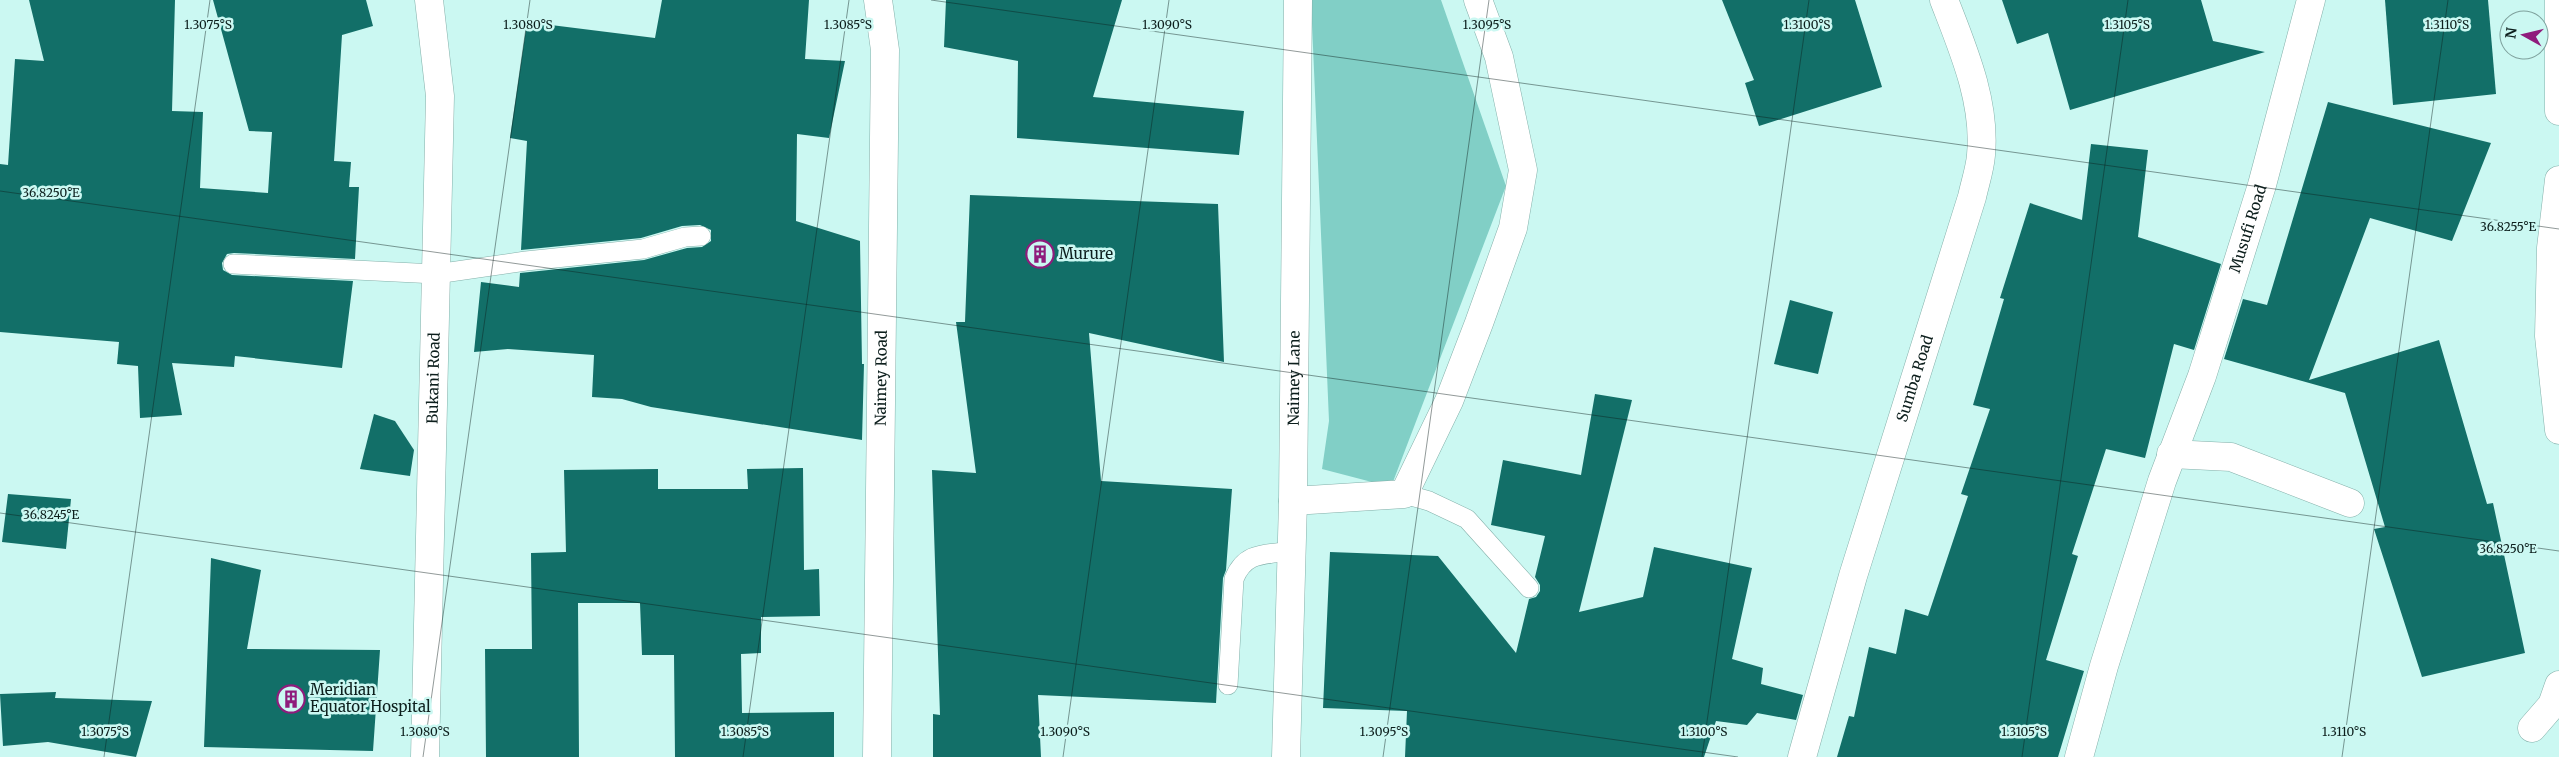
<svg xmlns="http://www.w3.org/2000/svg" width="2559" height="757" viewBox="0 0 2559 757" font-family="Merriweather,serif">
	<rect width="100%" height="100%" fill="#cbf8f2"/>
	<path fill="#81cfc6" d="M1311 0H1441L1506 186 1391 487 1322 469 1329 421Z"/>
	<g fill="#126f68">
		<path d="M29 0H175L172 111 203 112 200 188 268 193 272 132 249 131 213 0H366L373 26 342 35 334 161 351 162 349 187H359L355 259 234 253 227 254 222 263 223 270 232 275 353 281 342 368 235 356 234 367 172 363 182 415 140 418 138 366 117 364 119 342 0 332V164L8 165 15 59 44 61Z"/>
		<path d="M662 0H809L805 59 845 61 829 138 797 134 796 221 860 241 862 364H864L862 440 651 407 622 399 592 397 594 355 508 349 474 352 481 282 519 287 520 273 644 260 687 248 702 247 711 241V230L700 225 682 226 641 238 521 250 527 141 510 138 527 22 655 38Z"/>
		<path d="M946 0H1122L1093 97 1244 111 1239 155 1017 138 1018 61 944 47Z"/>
		<path d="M1722 0H1855L1882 87 1759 126 1745 83 1754 80Z"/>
		<path d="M2002 0H2201L2213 41 2265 52 2070 110 2048 33 2017 44Z"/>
		<path d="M2385 0H2488L2496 94 2393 105Z"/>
		<path d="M2328 102 2491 143 2452 241 2370 218 2309 380 2439 340 2487 504 2493 503 2525 653 2422 677 2374 529 2385 527 2345 393 2224 359 2243 299 2267 305Z"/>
		<path d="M2091 144 2148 150 2138 237 2221 264 2194 350 2174 344 2145 458 2106 449 2072 554 2078 556 2046 660 2084 671 2058 757H1837L1849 716 1854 717 1869 647 1896 654 1905 609 1928 616 1968 496 1961 494 1990 409 1973 405 2004 299 2000 298 2030 203 2082 220Z"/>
		<path d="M970 195 1218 204 1224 362 1089 333 1101 481 1232 489 1226 570 1223 578 1216 703 1038 695 1041 757H933V714L940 715 932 470 976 473 956 322H965Z"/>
		<path d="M1790 300 1833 312 1818 374 1774 364Z"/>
		<path d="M1595 394 1632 400 1579 612 1643 597 1654 547 1752 568 1732 659 1763 668 1761 684 1803 695 1796 720 1757 713 1747 725 1716 721 1704 757H1405L1407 711 1323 708 1330 552 1438 556 1516 653 1529 599 1536 597 1540 591V585L1535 577 1545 536 1491 525 1503 460 1581 475Z"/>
		<path d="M374 414 395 421 414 450 410 476 360 469Z"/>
		<path d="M803 468 804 570 819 569 820 616 761 617V653L741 654 742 713 834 712V757H675L674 655H642L640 603H578L579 757H486L485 649H532L531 553 566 552 564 470 658 469V489H748L747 469Z"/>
		<path d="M8 494 71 499 66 549 2 542Z"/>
		<path d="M211 558 261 570 247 649 380 650 373 751 204 747Z"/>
		<path d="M56 692 55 698 152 701 136 757 48 742 3 746 0 694Z"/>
	</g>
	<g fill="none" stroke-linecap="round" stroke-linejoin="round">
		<g stroke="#84b0aa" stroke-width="20">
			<g id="lane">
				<path d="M233 264 436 274 526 261 643 249 685 237 701 236"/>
				<path d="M1404 494 1429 501 1467 519 1529 588"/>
				<path d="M1228 685 1234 579C1245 551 1265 555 1292 551"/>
			</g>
		</g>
		<g stroke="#84b0aa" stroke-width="29">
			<g id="street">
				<path d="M2559 0V111"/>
				<path d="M2559 180 2551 248 2549 336 2559 430"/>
				<path d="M2171 454 2231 457 2350 503"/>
				<path d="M1293 501 1404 494 1449 401 1479 323 1513 228 1523 170 1499 57 1478 0"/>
				<path d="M2532 728 2552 705 2559 685"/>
				<path id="s1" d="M425 757 440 96 429 0"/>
				<path id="s2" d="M877 757 885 50 878 0"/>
				<path id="s3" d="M1286 757 1293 501 1298 0"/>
				<path id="s4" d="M1802 757 1853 576 1972 197C1975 183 1980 169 1981 155 1986 102 1963 49 1944 0"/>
				<path id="s5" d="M2079 757 2104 666 2162 481 2202 376 2262 185 2311 0"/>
			</g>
		</g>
		<use href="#lane" stroke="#fff" stroke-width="19"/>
		<use href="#street" stroke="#fff" stroke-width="28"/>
	</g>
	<path fill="none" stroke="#0d1f1d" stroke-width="1" stroke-opacity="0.45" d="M931 0 2559 229M0 191 2559 551M0 513 1738 757M104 757 210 0M423 757 530 0M743 757 849 0M1063 757 1169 0M1383 757 1489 0M1702 757 1809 0M2022 757 2128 0M2342 757 2448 0"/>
	<defs>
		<g id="building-ring" transform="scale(1.4375)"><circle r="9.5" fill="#cbf8f2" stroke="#8f1c7c" stroke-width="1.5"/><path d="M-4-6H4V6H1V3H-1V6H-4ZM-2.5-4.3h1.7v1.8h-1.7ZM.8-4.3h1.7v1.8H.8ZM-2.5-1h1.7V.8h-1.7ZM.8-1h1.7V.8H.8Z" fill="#8f1c7c"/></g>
	</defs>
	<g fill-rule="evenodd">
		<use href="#building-ring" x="1040" y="254"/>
		<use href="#building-ring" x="291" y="699"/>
	</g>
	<g text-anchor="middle" stroke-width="5" stroke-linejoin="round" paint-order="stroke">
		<g font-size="15" fill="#0d1f1d" stroke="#cbf8f2">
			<text dy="5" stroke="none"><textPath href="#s5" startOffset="555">Musufi Road</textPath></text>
			<text dy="5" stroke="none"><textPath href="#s1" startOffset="379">Bukani Road</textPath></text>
			<text dy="5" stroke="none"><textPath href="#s2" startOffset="379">Naimey Road</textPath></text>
			<text dy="5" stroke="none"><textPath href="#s3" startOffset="379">Naimey Lane</textPath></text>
			<text dy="5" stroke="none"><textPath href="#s4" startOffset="395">Sumba Road</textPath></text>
		</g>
		<g font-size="15" fill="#0d1f1d" stroke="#cbf8f2" text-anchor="start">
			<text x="1059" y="259">Murure</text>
			<text x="310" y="695">Meridian<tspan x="310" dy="17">Equator Hospital</tspan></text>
		</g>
	</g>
	<g font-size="12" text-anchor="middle" fill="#0d1f1d" stroke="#cbf8f2" stroke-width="5" stroke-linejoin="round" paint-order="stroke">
		<text x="208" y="29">1.3075°S</text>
		<text x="528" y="29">1.3080°S</text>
		<text x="848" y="29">1.3085°S</text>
		<text x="1167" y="29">1.3090°S</text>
		<text x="1487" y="29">1.3095°S</text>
		<text x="1807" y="29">1.3100°S</text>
		<text x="2127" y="29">1.3105°S</text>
		<text x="2447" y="29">1.3110°S</text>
		<text x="51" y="197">36.8250°E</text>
		<text x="2508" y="231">36.8255°E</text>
		<text x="51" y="519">36.8245°E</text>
		<text x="2508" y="553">36.8250°E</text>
		<text x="105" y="736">1.3075°S</text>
		<text x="425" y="736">1.3080°S</text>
		<text x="745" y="736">1.3085°S</text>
		<text x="1065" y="736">1.3090°S</text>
		<text x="1384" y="736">1.3095°S</text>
		<text x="1704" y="736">1.3100°S</text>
		<text x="2024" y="736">1.3105°S</text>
		<text x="2344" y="736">1.3110°S</text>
	</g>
	<g transform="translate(2524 35) rotate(278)"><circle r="24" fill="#cbf8f2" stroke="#7fa19d"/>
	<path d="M0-4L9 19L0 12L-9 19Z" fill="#8f1c7c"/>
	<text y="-8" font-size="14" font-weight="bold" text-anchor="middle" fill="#0d1f1d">N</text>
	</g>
</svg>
